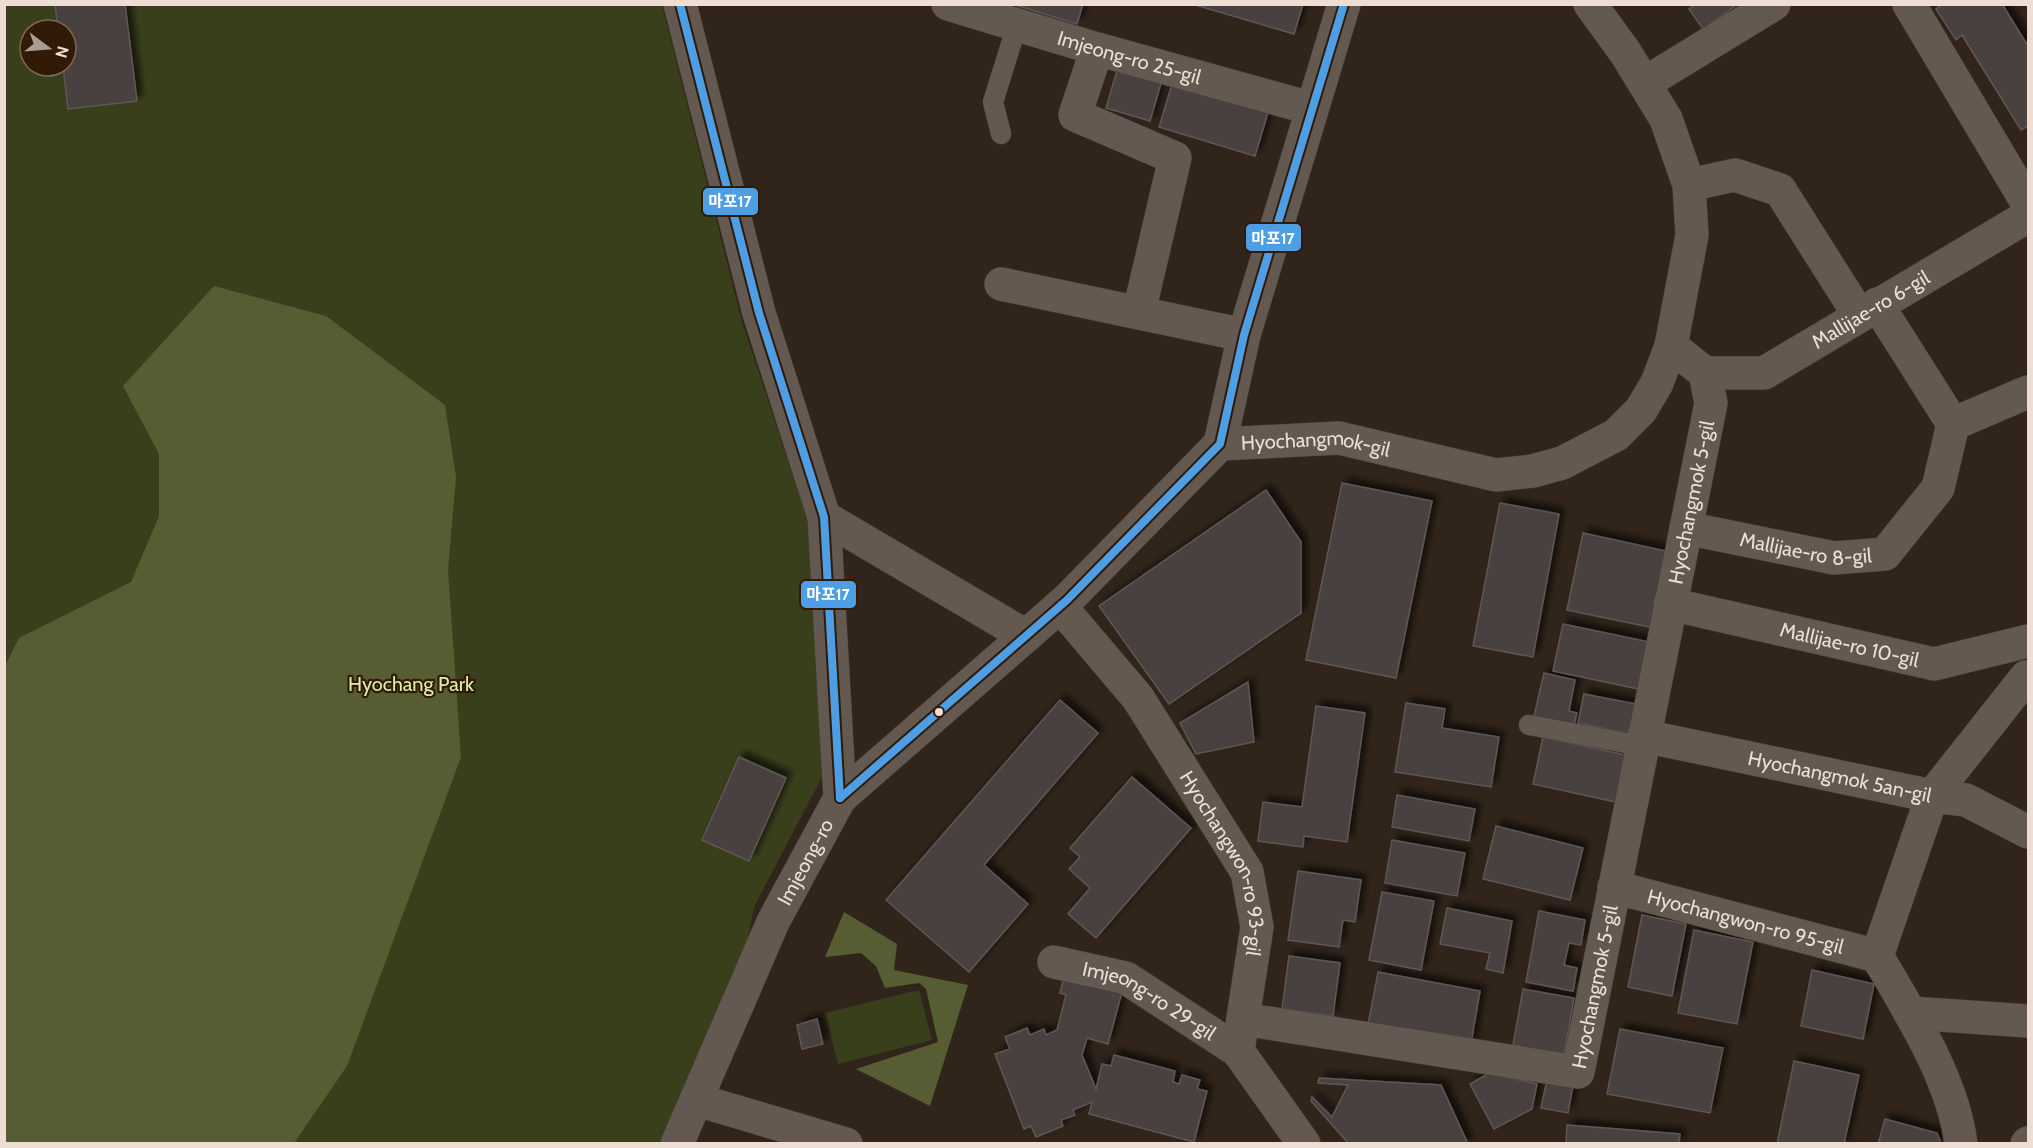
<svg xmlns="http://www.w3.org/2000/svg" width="2033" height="1148" viewBox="0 0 2033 1148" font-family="Cabin,'Noto Sans KR',sans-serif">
	<defs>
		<filter id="shadow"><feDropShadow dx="5.5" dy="-5.5" stdDeviation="3" flood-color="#0009"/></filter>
	</defs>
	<rect width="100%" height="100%" fill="#31251b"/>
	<g fill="#3a3f1b" fill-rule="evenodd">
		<path d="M5 5H662L742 322 807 518 826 769 754 907 738 995 668 1143H5ZM30 30H66V66H30Z"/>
		<path d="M919 990 932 1040 838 1064 825 1013Z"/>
	</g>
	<g fill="#565d32">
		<path d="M214 286 326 316 445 405 456 477 448 570 461 757 347 1066 294 1143H5V666L19 638 131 582 159 516V454L123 386Z"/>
		<path d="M844 912 897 944 894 970 968 985 930 1106 856 1069 938 1042 926 989 919 983 885 988 876 966 861 953 825 957Z"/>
	</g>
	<g fill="#493f3f" stroke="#615656" stroke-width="1.5" filter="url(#shadow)">
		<path d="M55 4H125L137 101 68 109 63 66H66V30H58Z"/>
		<path d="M1012 4H1083L1077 24Z"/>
		<path d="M1192 4H1303L1294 34Z"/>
		<path d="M1696 4H1738L1703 29 1689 9Z"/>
		<path d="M2002 4 2028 46V126L2021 130 1962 35 1956 40 1936 9 1943 4Z"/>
		<path d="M1118 67 1162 80 1150 121 1106 108Z"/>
		<path d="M1173 81 1269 109 1255 156 1159 127Z"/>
		<path d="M1342 483 1432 501 1396 678 1306 660Z"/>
		<path d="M1266 490 1301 542V613L1169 704 1099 606Z"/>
		<path d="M1500 503 1559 514 1533 657 1473 646Z"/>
		<path d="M1583 533 1675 553 1659 629 1567 610Z"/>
		<path d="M1563 624 1654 643 1643 690 1553 671Z"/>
		<path d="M1544 673 1575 680 1569 711 1577 713 1574 725 1534 716Z"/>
		<path d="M1248 682 1254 742 1196 754 1180 723Z"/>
		<path d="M1584 694 1636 704 1630 734 1578 723Z"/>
		<path d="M1060 700 1098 733 984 865 1028 904 969 972 886 900Z"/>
		<path d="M1406 703 1445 709 1442 728 1499 737 1491 787 1395 772Z"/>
		<path d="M1316 706 1365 713 1347 842 1304 836 1303 847 1258 841 1263 802 1302 807Z"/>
		<path d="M1543 737 1635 757 1625 804 1533 784Z"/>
		<path d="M739 757 786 778 749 861 702 840Z"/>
		<path d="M1132 777 1191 828 1096 938 1068 914 1090 888 1069 869 1080 857 1070 848Z"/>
		<path d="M1397 795 1475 809 1469 841 1392 827Z"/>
		<path d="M1496 826 1583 848 1570 900 1483 879Z"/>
		<path d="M1392 840 1465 853 1457 896 1385 883Z"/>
		<path d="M1298 871 1361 880 1355 922 1343 920 1339 947 1288 940Z"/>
		<path d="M1382 892 1434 901 1421 970 1369 960Z"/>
		<path d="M1447 908 1512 921 1503 973 1486 969 1490 953 1440 944Z"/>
		<path d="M1539 911 1585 920 1581 945 1569 943 1564 965 1577 968 1573 991 1526 982Z"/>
		<path d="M1642 915 1686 924 1672 996 1628 987Z"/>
		<path d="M1694 930 1753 942 1737 1024 1678 1013Z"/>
		<path d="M1289 956 1340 963 1333 1016 1282 1009Z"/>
		<path d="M1812 970 1874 984 1863 1039 1801 1026Z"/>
		<path d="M1378 972 1480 991 1470 1049 1367 1030Z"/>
		<path d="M1064 977 1122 992 1108 1044 1087 1038 1082 1055 1096 1089 1102 1064 1111 1066 1114 1055 1175 1071 1173 1082 1179 1084 1182 1075 1200 1080 1197 1089 1207 1091 1194 1142 1089 1114 1092 1102 1073 1110 1075 1115 1061 1120 1063 1126 1036 1137 1031 1126 1024 1129 995 1054 1010 1049 1005 1037 1027 1028 1030 1035 1044 1029 1046 1035 1057 1030 1066 995 1060 993Z"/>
		<path d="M1523 989 1574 998 1564 1055 1513 1045Z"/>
		<path d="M817 1019 823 1044 802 1049 797 1025Z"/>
		<path d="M1620 1029 1723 1048 1710 1113 1607 1094Z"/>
		<path d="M1794 1061 1859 1075 1844 1144H1777Z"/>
		<path d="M1489 1073 1537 1084 1532 1109 1494 1129 1470 1084Z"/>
		<path d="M1319 1078 1441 1085 1468 1144H1349L1311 1101 1312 1097 1332 1117 1348 1085 1318 1083Z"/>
		<path d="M1547 1080 1573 1086 1568 1113 1541 1108Z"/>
		<path d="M1885 1119 1937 1133 1941 1144H1878Z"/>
		<path d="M1567 1125 1680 1134 1679 1144H1566Z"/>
	</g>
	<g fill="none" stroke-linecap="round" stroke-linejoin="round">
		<g stroke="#4b4038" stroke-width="21">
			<g id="lane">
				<path d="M1001 134 993 102 1017 25"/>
				<path d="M1529 725 1642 746"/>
			</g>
		</g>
		<g stroke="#4b4038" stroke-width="34">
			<g id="street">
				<path id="s1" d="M948 4 1097 49 1310 108"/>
				<path d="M1909 4 2028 204"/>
				<path d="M1097 49 1075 115 1175 158 1139 312"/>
				<path d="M1645 83 1774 4"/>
				<path d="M1689 185 1735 175 1780 190 1859 315"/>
				<path d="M1001 284 1244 335"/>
				<path d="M1877 304 1953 424"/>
				<path id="s2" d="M1705 373H1764L2028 216"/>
				<path d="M1220 444 1244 335 1344 4"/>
				<path d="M824 517 1026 636"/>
				<path id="s3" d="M1686 528 1834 558 1885 554 1938 488 1953 424 2028 392"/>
				<path id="s4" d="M1670 604 1934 664 2028 641"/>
				<path id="s5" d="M1060 606 1138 698 1247 872 1257 927 1238 1051 1304 1144"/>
				<path id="s6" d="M1644 736 1932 796 1966 800 2028 832"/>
				<path id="s7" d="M840 798 1067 600 1220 444 1339 438 1496 475 1533 471 1562 463 1616 435 1641 410 1657 383 1671 346 1692 235 1689 185 1666 119 1625 52 1590 4"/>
				<path id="s8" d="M1614 887 1877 956C1909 1011 1953 1079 1961 1144"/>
				<path d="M1877 956 1932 796 2026 677"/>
				<path id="s9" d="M1054 962 1126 978 1238 1051"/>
				<path d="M1911 1013 2028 1021"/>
				<path id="s10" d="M1243 1019 1578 1072 1711 403 1705 373 1671 346"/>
				<path d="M697 1100 846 1144"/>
				<path d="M2027 1144 2028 1143"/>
			</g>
		</g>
		<g stroke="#4b4038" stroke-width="34">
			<g id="secondary">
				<path id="s11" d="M677 1144 773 922 840 798 824 517 759 313 680 4"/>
			</g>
		</g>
		<use href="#lane" stroke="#635951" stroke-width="20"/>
		<use href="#street" stroke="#635951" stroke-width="33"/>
		<use href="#secondary" stroke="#635951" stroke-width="33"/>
		<g stroke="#311a07" stroke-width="12">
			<g id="bus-1">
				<path d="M680 4 759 313 824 517 840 798"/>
				<path d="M840 798 1067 600 1220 444 1244 335 1344 4"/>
			</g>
		</g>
		<use href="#bus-1" stroke="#4d9ee5" stroke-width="8"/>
	</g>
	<circle fill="#edddd2" stroke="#311a07" stroke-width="2" cx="939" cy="712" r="5"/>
	<g text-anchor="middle" stroke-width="4.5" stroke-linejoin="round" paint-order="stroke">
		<g font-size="20" fill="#edddd2" stroke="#311a07">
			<text dy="7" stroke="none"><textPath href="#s1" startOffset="189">Imjeong-ro 25-gil</textPath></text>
			<text dy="7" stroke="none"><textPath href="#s2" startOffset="183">Mallijae-ro 6-gil</textPath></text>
			<text dy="7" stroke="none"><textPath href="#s7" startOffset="616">Hyochangmok-gil</textPath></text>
			<text dy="7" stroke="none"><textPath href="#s10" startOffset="920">Hyochangmok 5-gil</textPath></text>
			<text dy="7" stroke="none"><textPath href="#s3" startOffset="122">Mallijae-ro 8-gil</textPath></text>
			<text dy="7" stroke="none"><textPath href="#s4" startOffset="184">Mallijae-ro 10-gil</textPath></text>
			<text dy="7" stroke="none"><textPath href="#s6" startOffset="200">Hyochangmok 5an-gil</textPath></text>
			<text dy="7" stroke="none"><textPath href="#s11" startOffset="310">Imjeong-ro</textPath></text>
			<text dy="7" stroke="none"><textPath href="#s5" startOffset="310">Hyochangwon-ro 93-gil</textPath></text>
			<text dy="7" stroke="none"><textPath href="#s8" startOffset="136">Hyochangwon-ro 95-gil</textPath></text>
			<text dy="7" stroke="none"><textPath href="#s10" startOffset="426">Hyochangmok 5-gil</textPath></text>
			<text dy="7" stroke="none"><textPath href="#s9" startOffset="104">Imjeong-ro 29-gil</textPath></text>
		</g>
		<g font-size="20" fill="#ddefa1" stroke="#311a07">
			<text x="411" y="691">Hyochang Park</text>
		</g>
	</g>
	<g stroke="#311a07" stroke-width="2">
		<rect x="702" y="187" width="57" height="29" rx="6" fill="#4d9ee5"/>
		<rect x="1245" y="223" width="57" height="29" rx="6" fill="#4d9ee5"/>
		<rect x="800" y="580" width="57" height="29" rx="6" fill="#4d9ee5"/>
	</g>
	<g font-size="16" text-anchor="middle" font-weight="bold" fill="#fff">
		<text x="730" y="207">마포17</text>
		<text x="1273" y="244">마포17</text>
		<text x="828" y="600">마포17</text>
	</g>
	<rect width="2033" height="1148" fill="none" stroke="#edddd2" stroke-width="12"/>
	<g transform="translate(48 48) rotate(106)"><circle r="28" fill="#311a07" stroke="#7c6858" stroke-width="1.5"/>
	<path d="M0-4.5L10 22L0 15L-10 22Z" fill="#ab9d92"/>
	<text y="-9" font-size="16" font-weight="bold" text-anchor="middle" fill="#edddd2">N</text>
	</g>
</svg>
